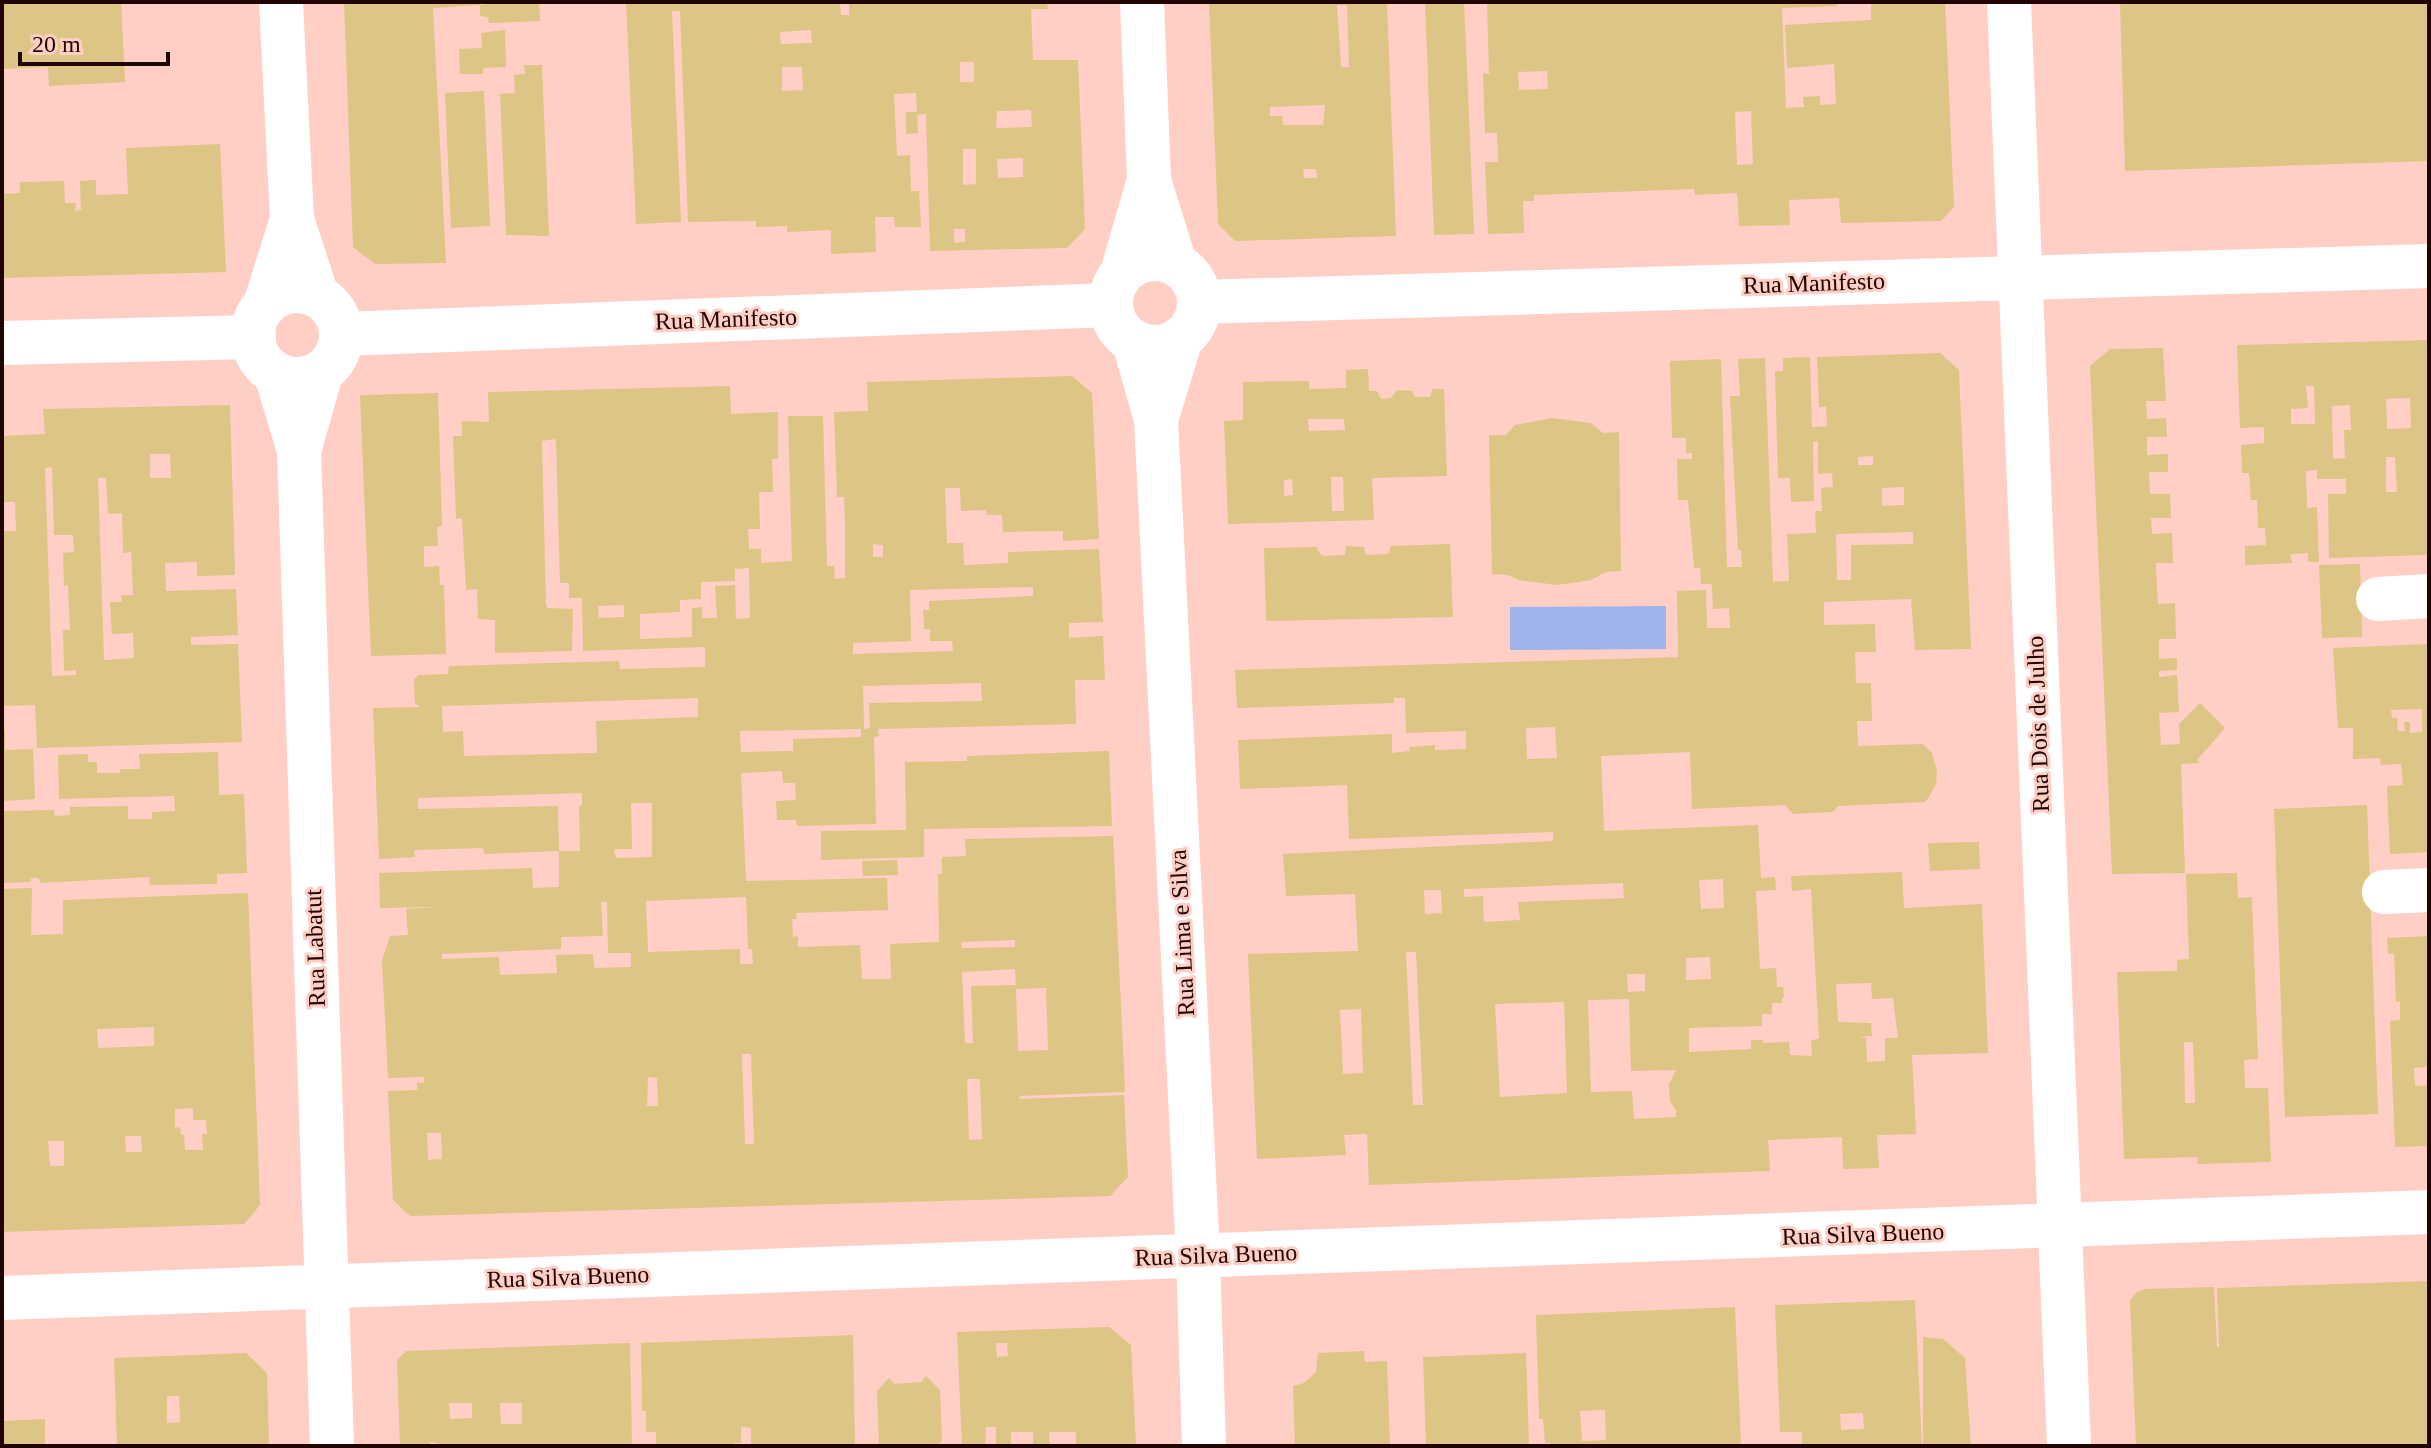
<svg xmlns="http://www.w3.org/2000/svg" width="2431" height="1448" viewBox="0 0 2431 1448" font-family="Georgia,serif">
	<rect width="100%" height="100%" fill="#ffcec5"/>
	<path fill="#9fb3ed" d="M1666 606V649L1510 650V607Z"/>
	<g fill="#ddc585" fill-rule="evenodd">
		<path d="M2 2H121L125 82 49 86 48 67 2 69Z"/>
		<path d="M344 2H480V5L488 4V2H539L540 21 489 23 488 17 480 16V5L433 8 446 263 375 264 353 247Z"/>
		<path d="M626 2H840L841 15H849V2H1047L1048 9H1031L1033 60H1078L1085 229 1067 248 930 251 926 114 917 115 918 133 906 134V112H917L916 93 894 94 897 156 910 155 911 191H919L921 227H895L894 217H875L876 252 831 254V230L787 232V226L756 227V221L688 222 680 11H672L681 222 636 224ZM811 30 812 43 781 44 780 32ZM960 62H974V82H960ZM782 67H802L803 90 782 91ZM1031 110 1032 127 996 128 997 111ZM963 149H976V184L963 185ZM1023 158V177L998 178 997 159ZM954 229H965V242L954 243Z"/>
		<path d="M1209 2H1387L1396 236 1235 241 1218 224ZM1337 5H1347L1349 67H1341ZM1325 105 1323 125H1283L1282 116H1270V107ZM1303 169H1316L1317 178H1304Z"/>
		<path d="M1425 2H1464L1474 234 1434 235Z"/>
		<path d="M1487 2H1837V6L1782 8 1786 108 1804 107 1803 97 1820 96V105L1836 104 1834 64 1787 68 1785 25 1871 20V2H1945L1954 207 1941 221 1841 223 1839 198 1789 200 1790 225 1739 226 1737 193 1695 195 1694 189 1534 195V201H1523L1524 233 1488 234 1485 162H1498L1497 133H1485L1483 73 1489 74ZM1547 71 1548 89 1519 90 1518 72ZM1751 111 1753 164 1737 165 1735 112Z"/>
		<path d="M2120 2H2429V161L2125 171Z"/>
		<path d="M505 30 506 67 483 68V74H460L459 49 482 48 481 33Z"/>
		<path d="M524 65H542L549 236 506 235 500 94 515 93 514 75 525 74Z"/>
		<path d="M484 91 490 226 451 228 445 93Z"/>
		<path d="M220 144 226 272 2 278V194L20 193V182L64 181 65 203H76L75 211 81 210 80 181 96 180V195L128 194 126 148Z"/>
		<path d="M2429 340V555L2329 558 2328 494H2346V479H2317V470L2306 471 2307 508 2317 507 2319 562H2308V553L2290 554 2292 563 2245 565V546L2266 545 2265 528H2258L2257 500H2251L2249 473H2242L2241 445 2264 443V427L2240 428 2237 345ZM2306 386H2314L2315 424H2291V409L2308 408ZM2410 398 2411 428 2387 429 2386 399ZM2350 405 2351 430H2344L2345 458 2333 459 2332 406ZM2386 457H2395L2397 492H2386Z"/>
		<path d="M2163 348 2166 401H2146L2147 419 2166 418 2167 437H2147V455L2168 454V472H2149L2150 494H2170L2171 518H2151L2152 534 2172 533 2173 563H2156L2157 587 2158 604 2175 603 2176 639H2159V659L2177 658V670L2159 671V677L2177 675 2179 712 2159 713 2161 745 2180 744 2179 724 2200 703 2225 728 2197 760 2200 763 2181 764 2185 873 2112 874 2090 366 2110 349Z"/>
		<path d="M1940 353 1959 370 1971 649 1915 650 1911 599 1824 602V625L1875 624 1876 652H1855L1856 683H1871L1872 721H1857L1858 746 1923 744 1932 753 1937 771 1936 784 1929 797 1925 802 1838 806 1833 812 1793 814 1785 805 1692 809 1690 752 1601 756 1604 831 1758 825 1761 878 1775 877 1776 890 1756 891 1760 969 1776 968 1777 987H1783L1784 998 1782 997V1003H1772V1014H1762V1026L1689 1028V1052L1751 1049V1040H1763V1043L1789 1042 1790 1055 1812 1056 1811 1040 1819 1039 1811 889 1792 891 1791 876 1902 872 1904 908 1982 904 1988 1053 1912 1055 1916 1134 1877 1135 1879 1168 1843 1169 1842 1137 1768 1140 1770 1171 1369 1185 1367 1134 1344 1135 1346 1155 1257 1159 1248 954 1358 951 1355 894 1286 896 1283 854 1553 841V832L1349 839 1347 785 1240 789 1238 740 1392 734V753L1410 751 1409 747 1435 745V750L1466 749V731L1406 733 1405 698H1394V703L1237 708 1235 670 1678 657 1677 591 1706 590 1707 628H1730L1729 608 1713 609 1712 584H1701L1700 568H1694L1688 500H1678L1677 459H1692V453H1686V438H1672L1670 361 1721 359 1727 567H1742L1741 550H1738L1730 396H1740L1738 359 1765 358 1773 582 1789 581 1787 534 1816 533 1815 511H1822L1821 488 1833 487 1832 473 1818 474V441L1813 442 1814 501 1791 502 1790 478H1778L1775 371H1783V358L1810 357 1812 427 1827 426 1826 407H1819L1817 357ZM1873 456V465H1858V457ZM1904 487V505L1882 506V488ZM1913 532V544L1851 545V580H1837L1836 534ZM1555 727 1557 758 1527 759 1526 728ZM1723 879 1724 908 1701 909 1699 880ZM1623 883 1624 898 1518 902 1520 920 1484 922 1483 896 1464 897V889ZM1424 890H1441L1442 913 1425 914ZM1406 952H1416L1423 1105H1413ZM1710 957 1711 979 1686 980V958ZM1627 974H1645V991L1628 992ZM1871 983 1872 999 1893 998 1898 1038H1885V1061L1867 1062 1866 1038 1859 1037 1872 1036 1871 1023 1838 1022 1836 984ZM1629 999 1631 1071 1676 1070 1669 1084 1670 1101 1676 1110V1117L1634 1119 1632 1091 1591 1092 1588 1000ZM1564 1002 1567 1093 1500 1097 1495 1004ZM1361 1009 1363 1073 1343 1074 1340 1010Z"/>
		<path d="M1368 369 1369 391H1377L1381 399 1391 398 1397 390 1412 391 1415 397H1430L1433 389H1444L1447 476 1372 478 1374 520 1228 524 1224 421 1243 420V382L1309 381V389L1346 388V370ZM1308 419H1344L1345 430 1309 431ZM1331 477H1343L1344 511H1332ZM1292 479 1293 495 1284 496V480Z"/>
		<path d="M1072 376 1092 393 1099 539 1063 541V531L1003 532 1002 515H987L986 510 961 511 960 488H945L947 543H963L964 565 1008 563V552L1099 549 1103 622 1069 623V638L1103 636 1105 680H1075L1076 724 878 729 879 736 874 737 876 824 797 826 796 820H777L776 801 796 800 795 783H783L782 771 741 773 746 881 887 878 888 910 796 913 797 919H792L793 937 798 936V947L860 945 862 979H891L890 944 939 942 938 874H942V857L966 856 965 839 1113 836 1125 1092 1020 1096 1019 1099 1124 1095 1128 1177 1110 1196 410 1216 393 1200 388 1091 417 1090V1082L424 1083V1077L388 1078 382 961 390 936 408 935 406 909 438 907 380 908 379 873 532 868 533 888 559 887V851H580L579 805H582V793L418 798V809L558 806 559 851 484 854 483 848 414 850 415 857 379 859 373 708 420 707 415 703 414 679 419 675 448 674 449 666 619 661 620 669 705 667V647L583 651 582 598H569V583H560L556 439 542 441 546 606 548 608 573 609 572 651 495 653V620L478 619 477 589 466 590 462 518 456 519 453 436H462V421L489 422 488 392 730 386 731 414 778 412V459H772L773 492H759L760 529H748L749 549H761V563L792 561 788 416H823L827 566H834L835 579 845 578V522L844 497H837L834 412 868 411 867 382ZM873 544 883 545V557H873ZM749 568 750 618 736 619 735 585 715 586 717 618H702V607L692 608V637L640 639V614L680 612V600L701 599V582L735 581V569ZM1033 587V596L929 601V610H923L924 629H930V641H952L953 651 853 654V643L911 641 910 590ZM624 605V617L599 618 598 606ZM981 683 982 701 869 703 870 728 864 729 863 686ZM698 698V717L596 721 597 753 464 756 463 731 443 732 442 706ZM861 729V737L793 739V751L741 752 740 731ZM631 803H652V857L616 858 614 849H632ZM746 897 748 949H752L753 964H740V949L648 952 646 901ZM601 902H607L608 953H631V967L594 968 593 954 556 955 557 973 500 975 499 957 442 959V954L561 949V937L603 936ZM1015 940V947L962 948 961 942ZM1015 969 1016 985 971 986 973 1043H965L962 972ZM1046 988 1048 1050 1018 1051 1016 989ZM742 1054H751L754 1144H745ZM648 1077 657 1078 658 1106H647ZM967 1079H980L982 1139 969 1140ZM427 1133H441L442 1159 428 1160Z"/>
		<path d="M438 393 442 526 437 527 438 546H424V567L439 566 440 585H444L446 654 371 656 360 395Z"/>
		<path d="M230 405 235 575 197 576V562L165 563 166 591 236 589 238 635 191 637V645L238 644 242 742 37 748 35 705 2 706V531H16L15 502H2V436L45 434 43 409ZM150 454H170L171 478H150ZM52 467 54 535H73L74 552 63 553 64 586 68 585 70 630H63L64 671 76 670V675L52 676 45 468ZM98 478H106L108 514 122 513 123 553 131 552 133 595H121L122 602H110L112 634 133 633 134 658 104 660Z"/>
		<path d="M1552 418 1591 423 1603 433 1619 432 1621 571 1606 572 1591 580 1557 585 1519 580 1508 575 1492 574 1489 435H1506L1515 425Z"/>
		<path d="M1450 544 1453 617 1266 621 1264 548 1316 547 1322 556 1345 555 1346 546 1364 547 1366 555 1388 554 1391 546Z"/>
		<path d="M2360 564 2362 637 2322 638 2319 565Z"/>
		<path d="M2429 644V852L2390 854 2387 786 2403 785 2401 764 2381 765 2380 758 2353 759V728H2338L2333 648ZM2422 709V732L2410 733V722H2404L2405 731H2398L2397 718H2392L2391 710Z"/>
		<path d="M2 730H5V750L33 749 35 799 2 801Z"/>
		<path d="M1109 751 1112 826 924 829V857L821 860V831L906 830 905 762 967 761V756Z"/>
		<path d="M218 752 219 795 244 794 247 873 217 874V884L150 885 149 877 40 883 39 878H31V882L2 883V811L54 810 55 816 70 815V807L128 806V819H152V812L175 811 174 796 59 799 58 755 88 754V762H97V773H120V769H140L139 754Z"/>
		<path d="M2367 805 2378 1114 2285 1117 2274 809Z"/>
		<path d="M1979 842 1980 869 1930 871 1928 843Z"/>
		<path d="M897 860 898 875 863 876 862 861Z"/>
		<path d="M2237 873 2238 898 2252 897 2258 1059 2244 1060 2245 1088H2268L2271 1162 2198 1164 2197 1157 2124 1159 2117 972 2177 971V960L2189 959 2186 874ZM2184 1042H2193L2195 1103H2185Z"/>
		<path d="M32 888 31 935 63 934V900L248 893 260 1205 244 1224 2 1232V889ZM154 1027V1046L98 1048 97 1029ZM193 1108V1120H206L207 1134H202L203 1150H185L184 1135H181L180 1127 175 1128V1109ZM125 1136H141L142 1152H126ZM48 1141H64V1166H50Z"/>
		<path d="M2429 936V1067L2414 1068 2415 1086 2429 1085V1146L2395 1147 2390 1021 2400 1020V1001L2396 1002 2394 953 2388 954 2387 938Z"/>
		<path d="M2429 1281V1446H2136L2130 1301 2137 1292 2145 1289 2214 1287 2217 1347H2219L2217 1288Z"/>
		<path d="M1915 1300 1922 1446H1802V1432H1780L1775 1305ZM1863 1413 1864 1429 1841 1430 1840 1414Z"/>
		<path d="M1735 1307 1741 1446H1551L1550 1443H1545L1543 1419H1539L1536 1315ZM1605 1410 1606 1440 1582 1441 1580 1411Z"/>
		<path d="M1109 1327 1131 1345 1136 1446H1076V1432H1049L1050 1446H1033V1432H1011V1446H996V1427H986L985 1446H962L957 1332ZM996 1343H1007L1008 1356 997 1357Z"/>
		<path d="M853 1335 855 1446H751V1428L741 1427V1443H734V1446H656V1432H646V1411H642L641 1343Z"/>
		<path d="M1923 1337 1943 1339 1965 1358 1971 1446H1923Z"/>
		<path d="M630 1343 632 1446H438V1443L430 1442V1446H400L397 1360 406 1351ZM449 1403H472V1418L450 1419ZM500 1403H522V1424H501Z"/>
		<path d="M1364 1351 1365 1362 1387 1361 1390 1446H1295L1293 1386 1304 1383 1316 1372 1318 1353Z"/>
		<path d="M246 1353 267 1373 269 1446H117L114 1358ZM167 1396H179L180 1422 167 1423Z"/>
		<path d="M1526 1353 1529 1446H1426L1423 1357Z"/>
		<path d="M926 1376 940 1390 942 1441 936 1446H879L877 1391 889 1378 895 1384 921 1382Z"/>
		<path d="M45 1419V1446H2V1421Z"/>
	</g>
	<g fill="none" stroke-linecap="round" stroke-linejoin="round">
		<g stroke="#fff" stroke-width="44">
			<path d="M281 2 292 219 317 296"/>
			<path d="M1142 2 1149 180 1175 264"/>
			<path d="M2009 2 2069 1446"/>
			<path d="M1122 273 1149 180"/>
			<path d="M265 305 292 219"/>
			<path d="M1134 342 1156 420 1198 1255 1204 1446"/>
			<path d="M276 374 299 451 332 1446"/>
			<path d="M1156 420 1181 338"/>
			<path d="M299 451 321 373"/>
			<path d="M2378 599 2429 596"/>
			<path d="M2384 892 2429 890"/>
		</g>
		<g stroke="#fff" stroke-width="44">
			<circle cx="1155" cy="303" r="44"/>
			<circle cx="297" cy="335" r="44"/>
			<path d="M1199 302 2429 266"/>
			<path d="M342 334 1111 305"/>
			<path d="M2 343 254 337"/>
			<path d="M2 1298 2429 1212"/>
		</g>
	</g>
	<g text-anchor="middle" stroke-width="6" stroke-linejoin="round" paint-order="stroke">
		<g font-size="24" fill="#200503" stroke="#ffcec5">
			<text transform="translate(1814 283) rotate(-2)" y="8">Rua Manifesto</text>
			<text transform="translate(726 319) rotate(-2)" y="8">Rua Manifesto</text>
			<text transform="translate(2038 724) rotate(-92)" y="8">Rua Dois de Julho</text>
			<text transform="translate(1182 933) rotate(-93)" y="8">Rua Lima e Silva</text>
			<text transform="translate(315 948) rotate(-92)" y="8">Rua Labatut</text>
			<text transform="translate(1863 1234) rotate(-2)" y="8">Rua Silva Bueno</text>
			<text transform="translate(1216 1255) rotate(-2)" y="8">Rua Silva Bueno</text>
			<text transform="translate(568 1277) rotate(-2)" y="8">Rua Silva Bueno</text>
		</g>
	</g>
	<rect width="2431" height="1448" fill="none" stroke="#200503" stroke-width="8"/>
	<path d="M20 52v12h148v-12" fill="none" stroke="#200503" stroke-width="4"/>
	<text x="32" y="52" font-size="24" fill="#200503" stroke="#ffcec5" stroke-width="6" paint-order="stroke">20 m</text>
</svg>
